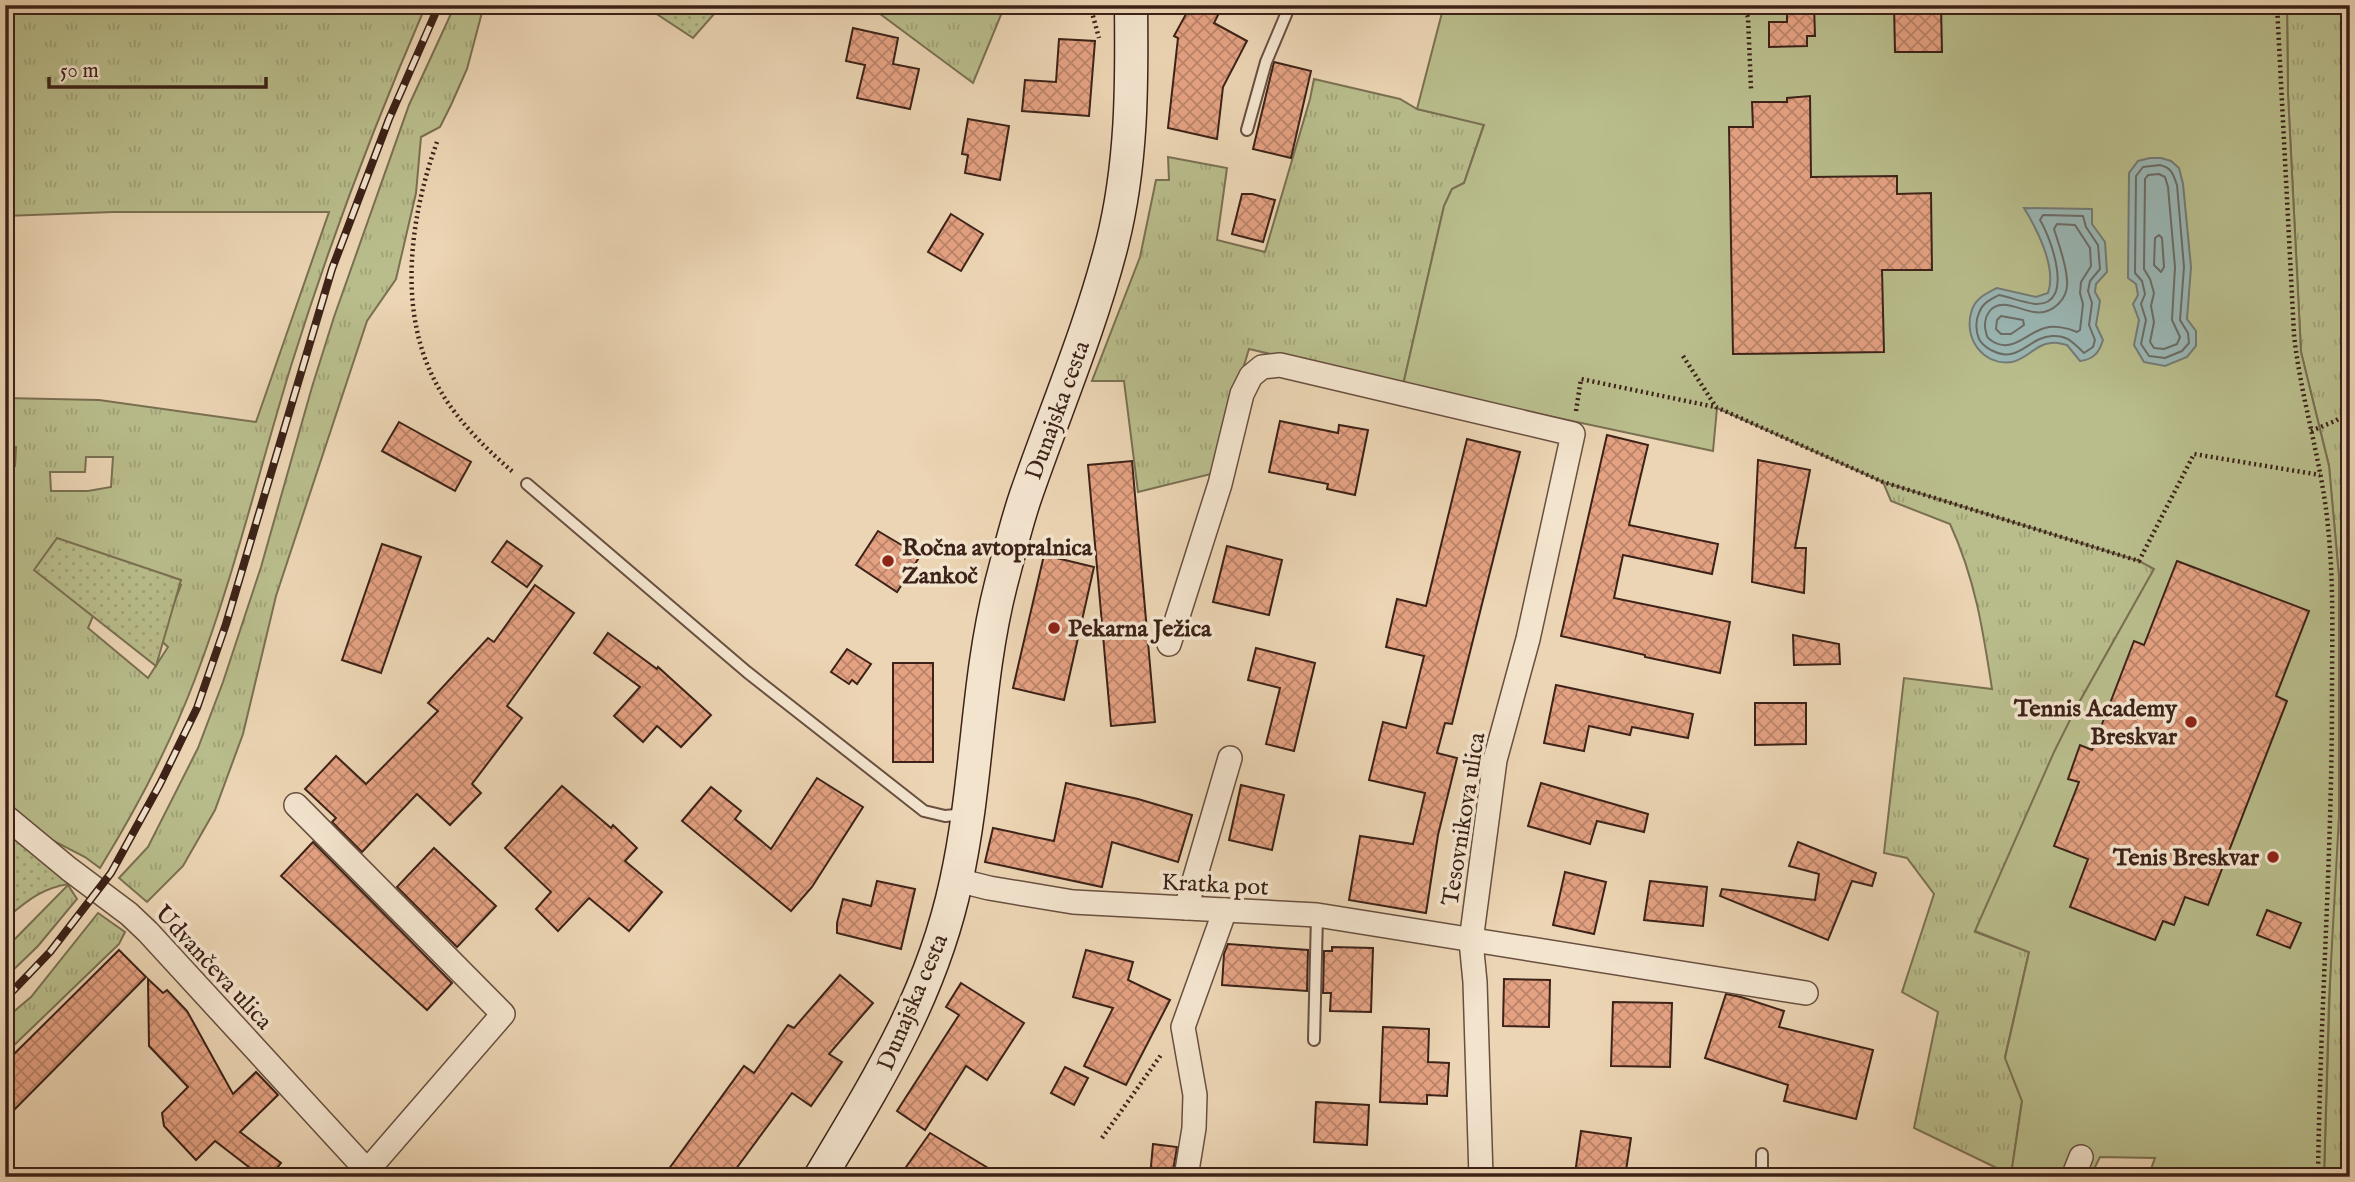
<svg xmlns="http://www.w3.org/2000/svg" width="2355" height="1182" viewBox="0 0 2355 1182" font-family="'IM FELL English',serif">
	<defs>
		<pattern id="grass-tufts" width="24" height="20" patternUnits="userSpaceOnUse" patternTransform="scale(1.75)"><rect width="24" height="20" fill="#b9bd8c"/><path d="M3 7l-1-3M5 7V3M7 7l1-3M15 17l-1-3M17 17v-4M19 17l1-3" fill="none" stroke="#a0a278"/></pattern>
		<pattern id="garden-dots" width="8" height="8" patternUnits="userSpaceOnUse" patternTransform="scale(1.75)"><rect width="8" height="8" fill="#b9bd8c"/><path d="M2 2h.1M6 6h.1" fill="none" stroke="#a0a278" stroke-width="1.8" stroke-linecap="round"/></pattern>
		<pattern id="building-cross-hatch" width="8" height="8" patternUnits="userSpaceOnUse" patternTransform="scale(1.75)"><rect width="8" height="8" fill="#e5a283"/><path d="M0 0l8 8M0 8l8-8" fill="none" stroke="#bb846a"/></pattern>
	</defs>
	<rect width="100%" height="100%" fill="#ecd5b4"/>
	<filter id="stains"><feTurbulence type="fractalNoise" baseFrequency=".00286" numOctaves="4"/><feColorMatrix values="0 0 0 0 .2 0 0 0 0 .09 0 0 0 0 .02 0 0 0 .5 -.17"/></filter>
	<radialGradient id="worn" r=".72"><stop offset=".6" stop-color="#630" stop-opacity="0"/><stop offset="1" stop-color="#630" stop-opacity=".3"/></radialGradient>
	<g fill="url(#grass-tufts)" stroke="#7a7052" stroke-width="2" fill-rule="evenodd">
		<path d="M5 5H426C375 123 329 244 291 366 259 470 234 577 195 679 170 745 137 808 100 868L85 857 46 837 5 803V467L15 466 16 447 5 446V398L99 400 256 422 329 212H113L5 216ZM86 457H113L111 487 88 491H51L50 472H85ZM132 570 181 585 169 616 155 635 168 647 148 678 88 628 93 616 46 578Z"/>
		<path d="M455 5H484L467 69 451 105 440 127 421 137 416 193 396 279 367 321 276 596 243 734 215 810 183 866 147 902 119 878 148 847 198 748 223 682 261 567 312 387 334 317 409 105Z"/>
		<path d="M868 5H1005L973 83Z"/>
		<path d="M2287 5H2350V1177H2324L2340 661 2339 577 2329 466 2301 352 2288 94Z"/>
		<path d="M1314 79 1400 99 1417 109 1484 124 1464 183 1452 189 1444 206 1403 385 1249 349 1211 474 1138 492 1124 381H1092L1140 257 1156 180H1169L1168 157 1227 168 1217 240 1265 252 1310 99Z"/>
		<path d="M1783 437 2166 548 2076 708 1975 932 2029 952 2005 1057 2022 1101 2011 1175 1914 1128 1938 1012 1902 992 1934 894 1907 858 1884 853 1904 678 1992 689C1983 630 1975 578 1950 524L1891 501 1883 482Z"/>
		<path d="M68 885 77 899 38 946 5 978V949Z"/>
		<path d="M98 913 125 932 119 944 5 1054V1019L31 997Z"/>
	</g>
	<path fill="#b9bd8c" stroke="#7a7052" stroke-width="2" d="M1444 5H2287L2288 94 2301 352 2329 466 2339 577V816L2329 999 2324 1177H2148L2155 1158 2100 1157 2090 1177H2018L2011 1175 2022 1101 2005 1058 2029 952 1975 931 2054 752 2076 708 2154 569 2139 561 1883 482 1717 408 1713 451 1403 385 1444 206 1452 189 1464 183 1484 125 1417 109Z"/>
	<g fill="url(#garden-dots)" stroke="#7a7052" stroke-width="2">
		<path d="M643 5H722L693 38Z"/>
		<path d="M57 538 181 580 156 666 34 570Z"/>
		<path d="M5 829 69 884C41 888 26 902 5 919Z"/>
	</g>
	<g fill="#9ab7b5" stroke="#747b76" stroke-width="2">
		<path d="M2150 158H2161L2171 161 2179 168 2183 184 2191 267 2187 319 2196 331V346L2187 357 2165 366 2144 362 2134 345 2139 320 2133 304 2138 295 2136 284 2128 278 2129 173 2138 161Z"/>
		<path d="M2024 208 2092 209V224L2105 242 2107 272 2096 284 2095 292 2100 301 2096 325 2103 340C2099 353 2094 359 2080 361L2067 345C2062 344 2056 342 2051 343 2036 344 2027 359 2012 362 1984 366 1964 340 1971 313 1974 299 1985 294 1997 288L2036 297 2048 293C2057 268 2037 229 2024 208Z"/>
	</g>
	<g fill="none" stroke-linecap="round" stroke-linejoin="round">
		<g stroke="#6b6c66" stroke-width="2">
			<path d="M2160 165C2172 168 2173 174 2177 185L2184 267 2180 320 2188 333 2189 343 2182 351 2165 358 2149 356 2141 344 2146 320 2141 304 2145 294 2142 281 2135 273 2136 176 2143 167Z"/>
			<path d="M2159 174 2165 177 2168 187 2175 267 2172 320 2180 337 2177 344 2164 349 2154 348 2150 342 2154 322 2151 306 2154 293 2150 279 2144 269 2145 179 2148 175Z"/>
			<path d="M2043 215 2083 216 2086 227 2098 245 2100 269 2090 281 2088 291 2092 303 2089 325 2095 340 2093 347 2084 353C2073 343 2068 335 2052 336 2028 337 2019 365 1991 350 1986 347 1982 345 1979 339 1976 332 1975 321 1979 313 1982 303 1990 300 1999 295 2009 297 2028 304 2037 304 2075 304 2051 238 2040 220Z"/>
			<path d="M2057 224 2075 225 2090 248 2091 266 2081 282 2080 293 2083 304 2080 330 2077 332C2068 328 2054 325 2045 328 2026 333 2012 354 1992 341 1988 338 1987 338 1986 332 1984 326 1985 317 1989 312 2000 297 2019 310 2034 312 2052 315 2069 299 2067 280 2066 263 2059 245 2054 229Z"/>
			<path d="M2159 235 2162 238 2164 267 2161 272 2154 265 2155 238Z"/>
			<path d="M2001 316 2023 320 2024 325 2011 334H2001L1996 329 1997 320Z"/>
		</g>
	</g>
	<g fill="url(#building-cross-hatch)" stroke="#3c2218" stroke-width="2">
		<path d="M1191 5H1223L1214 23 1247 41 1223 87 1217 139 1168 128 1178 38 1174 36Z"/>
		<path d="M1787 5H1814L1815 36H1807V46L1769 47V22H1787Z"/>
		<path d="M1894 5H1941L1942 52H1895Z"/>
		<path d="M853 28 898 38 893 64 919 69 910 109 857 98 865 65 846 61Z"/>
		<path d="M1059 39 1095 41 1089 116 1022 111 1025 80 1056 82Z"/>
		<path d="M1274 62 1311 71 1291 158 1253 149Z"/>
		<path d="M1810 96 1811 177 1897 176V194L1931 193 1932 270H1882L1884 352 1733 354 1729 127H1753L1752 102H1787V98Z"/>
		<path d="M968 119 1009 126 1000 180 965 173 968 155 962 154Z"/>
		<path d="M1242 194H1252L1275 200 1263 242 1232 234Z"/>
		<path d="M951 214 983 234 961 271 928 252Z"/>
		<path d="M1280 421 1338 433 1339 425 1368 430 1355 495 1327 489 1328 484 1269 472Z"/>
		<path d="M399 422 471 462 455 491 382 451Z"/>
		<path d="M1607 435 1648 445 1629 525 1718 544 1712 574 1623 555 1614 598 1730 622 1720 673 1645 657V655L1561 636Z"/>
		<path d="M1467 439 1520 452 1452 724 1445 723 1437 753 1457 758 1438 835 1426 913 1349 900 1360 836 1413 844 1425 793 1369 780 1383 722 1406 728 1424 656 1386 647 1397 599 1426 606Z"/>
		<path d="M1758 460 1810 470 1795 548H1806L1804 593 1752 582Z"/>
		<path d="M1132 461 1155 722 1111 726 1088 465Z"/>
		<path d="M878 531 920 556 897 592 856 565Z"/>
		<path d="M507 541 542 566 527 587 492 562Z"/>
		<path d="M382 544 421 557 381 673 342 660Z"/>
		<path d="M1227 546 1282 560 1269 615 1213 602Z"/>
		<path d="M1044 555 1094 567 1064 700 1013 688Z"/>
		<path d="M2177 561 2309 611 2276 696 2287 701 2208 905 2185 897 2174 925 2163 921 2155 940 2070 907 2088 859 2054 846 2079 782 2068 779 2080 745 2092 750 2134 641 2144 645Z"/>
		<path d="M535 585 574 613 507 706 522 718 472 784 481 793 450 825 417 794 362 852 332 822 336 818 305 789 336 756 366 784 438 711 428 703 488 638 494 642Z"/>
		<path d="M608 633 657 669 658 667 711 715 681 747 657 726 643 742 614 716 640 687 594 653Z"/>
		<path d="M1793 635 1839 644 1840 664 1794 665Z"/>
		<path d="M1256 648 1315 663 1294 751 1266 744 1280 688 1248 680Z"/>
		<path d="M847 649 871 664 857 684 852 680 849 684 831 672Z"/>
		<rect x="893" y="663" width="40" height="99"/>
		<path d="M1556 685 1693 714 1688 738 1632 727 1630 735 1589 726 1584 751 1544 743Z"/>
		<path d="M1755 703H1806V744L1755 745Z"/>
		<path d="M817 778 863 807 812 887 791 911 682 821 711 787 741 811 735 819 771 849Z"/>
		<path d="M1066 783 1138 799 1192 815 1178 862 1112 842 1102 887 985 862 993 828 1054 841Z"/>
		<path d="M1541 783 1648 814 1644 832 1597 821 1590 844 1528 826Z"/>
		<path d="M1241 785 1284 795 1272 850 1229 840Z"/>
		<path d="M562 786 611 828 613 825 637 848 625 861 662 892 629 931 589 898 558 931 536 909 551 892 505 848Z"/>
		<path d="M313 842 452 983 427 1010 281 876Z"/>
		<path d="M1798 842 1876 873 1872 886 1852 881 1828 940 1720 896 1722 889 1815 900 1819 874 1789 866Z"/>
		<path d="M434 848 496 906 457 947 397 887Z"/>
		<path d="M1565 872 1606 882 1594 934 1553 925Z"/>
		<path d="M877 881 915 889 901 949 837 933V923L843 899 871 906Z"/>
		<path d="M1650 881 1707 887 1703 926 1644 920Z"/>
		<path d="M2267 910 2301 923 2290 948 2257 935Z"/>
		<path d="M1228 944 1308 950 1307 991 1222 985 1224 954Z"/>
		<path d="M1332 947 1373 948 1371 1012 1330 1011 1331 993H1323L1324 951H1332Z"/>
		<path d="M119 950 146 977 5 1119V1063Z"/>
		<path d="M1086 950 1133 962 1128 980 1170 1000 1126 1085 1084 1066 1113 1008 1073 997Z"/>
		<path d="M840 975 873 1003 829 1054 842 1062 811 1106 792 1093 730 1177H663L744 1066 754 1073 788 1025 794 1028Z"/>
		<path d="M148 979 163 993 167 990 187 1011 233 1094 256 1072 278 1095 240 1132 281 1163 270 1177H262L215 1141 196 1160 164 1126 162 1113 188 1087 149 1046Z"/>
		<path d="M1504 979 1550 980 1549 1027 1503 1026Z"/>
		<path d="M961 983 1024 1023 987 1080 966 1066 925 1130 897 1111 959 1015 946 1007Z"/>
		<path d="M1726 994 1741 997 1784 1011 1779 1027 1873 1050 1856 1119 1784 1101 1788 1085 1705 1058Z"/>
		<path d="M1613 1002 1672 1003 1670 1067 1611 1066Z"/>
		<path d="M1383 1027 1429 1029 1428 1062 1449 1063 1447 1096 1427 1095V1104L1380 1102Z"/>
		<path d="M1065 1067 1088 1078 1074 1105 1051 1093Z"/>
		<path d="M1316 1102 1369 1105 1367 1145 1314 1142Z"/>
		<path d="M1581 1131 1631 1138 1625 1177H1599L1575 1174Z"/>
		<path d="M930 1133 1003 1177H899Z"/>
		<path d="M1153 1144 1177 1147 1172 1177H1150Z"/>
	</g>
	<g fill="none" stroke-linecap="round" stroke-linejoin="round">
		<g stroke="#684f3f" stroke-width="14">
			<g id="service">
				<path d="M1247 130 1266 62 1290 5"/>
				<path d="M527 484 747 672 924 811 945 816 966 814"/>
				<path d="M1314 1040 1317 915"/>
				<path d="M1762 1154V1177"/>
			</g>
		</g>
		<g stroke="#684f3f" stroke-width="26">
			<g id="minor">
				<path d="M1169 644 1220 484 1242 394 1251 376 1262 367 1280 365 1573 434 1528 639 1495 760 1471 941 1475 982 1481 1177"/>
				<path d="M296 805 503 1014 367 1171"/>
				<path d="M5 816 69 869 129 914 148 932 373 1177"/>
				<path d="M957 880 989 888 1073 902 1317 915 1806 993"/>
				<path d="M1186 908 1230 758"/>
				<path d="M1186 1177 1194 1128 1195 1095 1183 1027 1225 910"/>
				<path d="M2073 1177 2081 1157"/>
			</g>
		</g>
		<g stroke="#3c2218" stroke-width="35">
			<path id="secondary" d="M820 1177C878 1080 932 994 956 882 978 783 976 682 1001 584 1009 554 1016 524 1026 495 1055 411 1090 330 1112 244 1132 165 1132 86 1131 5"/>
		</g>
		<g stroke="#3c2218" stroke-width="4.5" stroke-dasharray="2 3.5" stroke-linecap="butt">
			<path d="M1090 5 1099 38"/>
			<path d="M1743 5 1748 17 1751 89"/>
			<path d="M2277 5 2294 335C2301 400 2322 462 2328 527 2334 583 2332 640 2332 696 2332 856 2320 1016 2318 1177"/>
			<path d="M437 142C409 220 396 318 441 392 459 422 487 450 513 472"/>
			<path d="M1683 356 1716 407 1883 482 2139 561 2194 454 2320 475"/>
			<path d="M1576 411 1581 379 1715 407"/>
			<path d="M2311 431 2335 421 2350 412"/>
			<path d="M1102 1138 1161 1055"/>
		</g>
		<use href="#service" stroke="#f3e4ce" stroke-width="10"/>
		<use href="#minor" stroke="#f3e4ce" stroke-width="23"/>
		<use href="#secondary" stroke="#f3e4ce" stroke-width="32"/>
		<g stroke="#3c2218" stroke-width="8">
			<path id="rail" d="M5 999 50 952 111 873 160 784 197 708 226 624 332 269 389 119 439 5"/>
		</g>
		<use href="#rail" stroke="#f3e4ce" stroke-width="5" stroke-dasharray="16" stroke-linecap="butt"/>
	</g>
	<g fill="#8f2418" stroke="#f3e4ce" stroke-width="2.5">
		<circle cx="888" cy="561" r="7"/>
		<circle cx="1054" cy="628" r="7"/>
		<circle cx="2191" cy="722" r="7"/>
		<circle cx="2273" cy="857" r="7"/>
	</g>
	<g text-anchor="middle" stroke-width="7" stroke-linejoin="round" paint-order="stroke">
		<g font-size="24" fill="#3c2218" stroke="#f3e4ce">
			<text transform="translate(1057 410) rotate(-70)" y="8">Dunajska cesta</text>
			<text transform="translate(1463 819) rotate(-81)" y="8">Tesovnikova ulica</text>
			<text transform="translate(1215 884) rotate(3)" y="8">Kratka pot</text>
			<text transform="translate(214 967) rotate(47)" y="8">Udvančeva ulica</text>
			<text transform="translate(912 1002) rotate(-67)" y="8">Dunajska cesta</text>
		</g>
		<g font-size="24" font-weight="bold" fill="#3c2218" stroke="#f3e4ce" text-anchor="start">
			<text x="902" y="555">Ročna avtopralnica<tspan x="902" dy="28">Zankoč</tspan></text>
			<text x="1068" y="636">Pekarna Ježica</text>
			<text x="2177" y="716" text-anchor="end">Tennis Academy<tspan x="2177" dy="28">Breskvar</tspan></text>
			<text x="2259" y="865" text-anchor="end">Tenis Breskvar</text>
		</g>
	</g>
	<rect width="2355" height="1182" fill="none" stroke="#ecd5b4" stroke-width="28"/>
	<rect x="7" y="7" width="2341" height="1168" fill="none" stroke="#3c2218" stroke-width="3.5"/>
	<rect x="14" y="14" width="2327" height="1154" fill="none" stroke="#3c2218" stroke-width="2"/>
	<path d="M49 77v10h217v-10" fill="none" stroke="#3c2218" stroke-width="3.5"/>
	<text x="60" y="77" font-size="21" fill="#3c2218" stroke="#f3e4ce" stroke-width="5" paint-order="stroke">50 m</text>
	<rect width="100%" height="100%" filter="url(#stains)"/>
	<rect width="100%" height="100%" fill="url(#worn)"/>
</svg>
